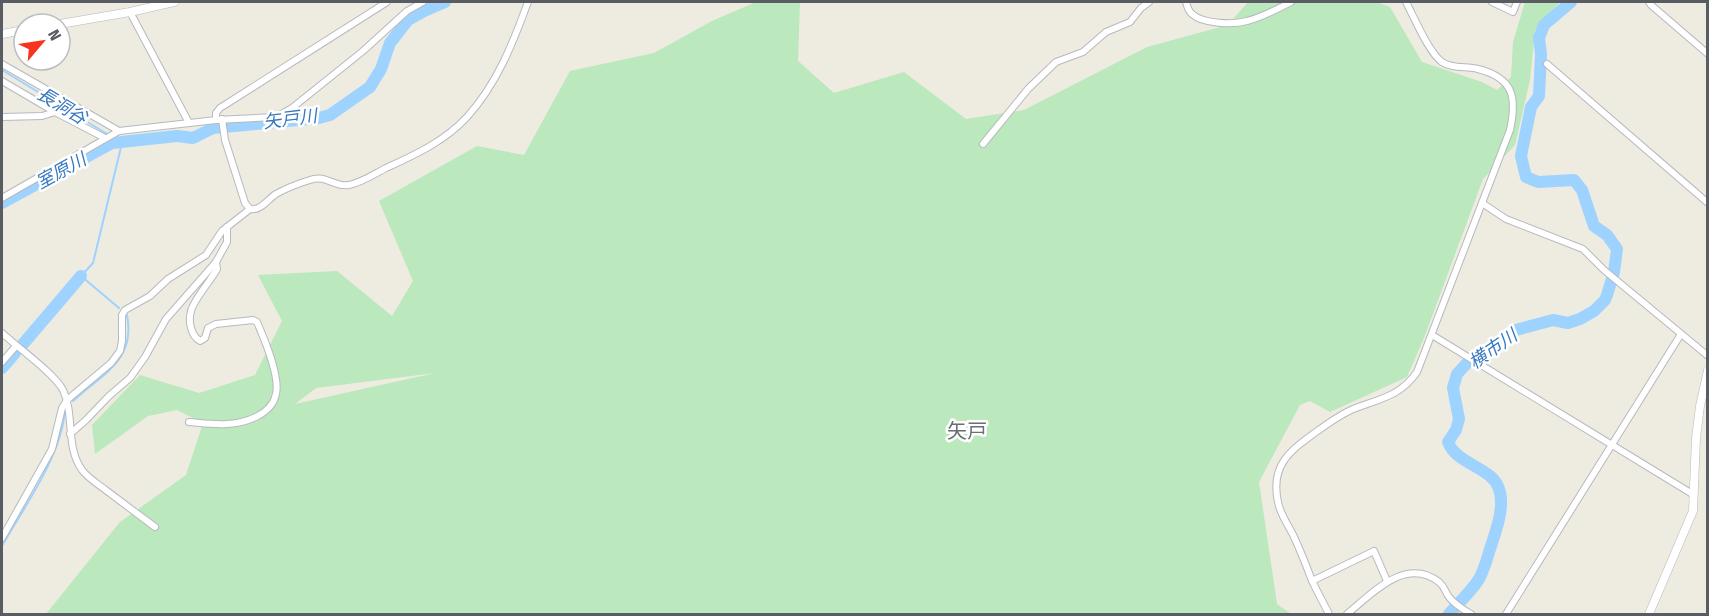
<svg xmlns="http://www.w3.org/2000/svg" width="1709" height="616" viewBox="0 0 1709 616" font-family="'Fira Sans Condensed','Noto Sans JP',sans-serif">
	<rect width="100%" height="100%" fill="#eeebe1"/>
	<path fill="#bbe8bc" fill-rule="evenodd" d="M756 2H800L798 61 834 93 904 72 966 119 1024 110 1147 47 1228 25 1248 2H1376L1390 7 1422 62 1482 82 1497 90 1511 77 1513 42 1525 2H1560L1535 30 1530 80 1515 145 1483 179 1424 338 1407 377 1330 412 1310 401 1300 405 1259 482 1277 604 1291 614H46L120 522 186 475 203 423 177 410 148 416 95 454 92 425 140 375 199 393 255 375 282 321 258 275 337 271 392 316 413 281 379 201 477 146 524 155 570 71 654 53 712 21ZM435 373 295 404 316 388Z"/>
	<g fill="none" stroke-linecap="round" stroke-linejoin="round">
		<g stroke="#9fd3ff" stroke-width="2">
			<path d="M2 70 122 143 93 263 81 276 119 308"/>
			<path d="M73 401C101 374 136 362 127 315"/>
			<path d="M2 546C24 507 60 458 65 412"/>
		</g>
		<g stroke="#9fd3ff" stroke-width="12">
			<path d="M2 203 112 143 177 136 193 138 213 128 319 118 330 115 370 87 381 69 390 43 408 20 424 11 445 2"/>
			<path d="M23 344 81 276"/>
			<path d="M2 368 15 353"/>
			<path d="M1449 614C1458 603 1471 592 1479 579 1484 570 1487 559 1490 549 1497 528 1511 493 1490 476 1477 465 1454 459 1448 442L1456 430 1459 419 1453 388 1457 374 1468 362 1516 330 1553 320 1568 323 1580 319 1594 311 1605 300 1607 295 1614 272 1617 249 1607 235 1594 226 1582 190 1574 180 1538 182 1526 177 1521 156 1531 107 1539 96 1541 54 1539 38 1544 25 1571 2"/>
		</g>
		<g stroke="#b6b9bf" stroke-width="8">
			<g id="minor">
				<path d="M1186 2C1187 6 1188 11 1192 14 1203 24 1233 25 1247 21 1263 17 1277 9 1291 2"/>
				<path d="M1492 2 1513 12 1517 2"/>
				<path d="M1649 2 1651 5 1708 54"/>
				<path d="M130 12 189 123"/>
				<path d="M2 64 119 131"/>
				<path d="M1547 64 1708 203"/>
				<path d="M2 81 55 112"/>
				<path d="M2 117 42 116 55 112 105 138"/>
				<path d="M222 119 225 140 245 203 250 209"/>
				<path d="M216 120V113L220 108 387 2"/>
				<path d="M983 144 1028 89 1056 62 1083 52 1106 32 1130 22 1141 8 1149 2"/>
				<path d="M2 198 119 131 216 120 276 117 292 108 363 51 407 11 423 2"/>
				<path d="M1482 203 1506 219 1583 249 1604 270 1708 356"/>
				<path d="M2 333C17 347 55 374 63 390 75 415 65 446 82 470 89 479 98 484 107 491 123 503 139 515 155 527"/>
				<path d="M1432 335 1694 495"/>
				<path d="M2 362 16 346"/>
				<path d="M189 422C201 423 215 425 227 424 245 423 272 415 276 394 280 377 264 338 257 322L253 320 216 324 208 328 205 338 200 341C191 336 188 321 191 311 194 299 210 282 217 269L216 262 227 242V227"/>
				<path d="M70 434 86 420 109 396 130 378 145 357 166 319 216 262"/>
				<path d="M2 538 52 449 62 408 67 400 111 363 120 351 122 341V315L125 310 150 296 168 279 206 255 222 231 250 209C261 211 268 199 276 194 285 189 300 183 310 180 326 174 335 188 349 185 363 182 374 174 386 168 415 155 445 141 467 117 497 84 513 43 528 2"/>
				<path d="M1312 581 1374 551 1387 581"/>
				<path d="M1329 614C1323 602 1316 590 1311 578 1306 565 1301 552 1295 539 1290 527 1280 515 1278 502 1270 465 1290 451 1316 432 1327 424 1338 416 1351 410 1377 399 1399 398 1417 372L1510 130C1517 98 1514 78 1478 69 1466 66 1452 69 1442 62 1429 53 1414 17 1406 2"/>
				<path d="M1347 614C1372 594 1405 556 1439 582 1445 587 1445 592 1449 597 1455 605 1464 610 1471 614"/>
				<path d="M1506 614 1681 334"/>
			</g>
		</g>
		<g stroke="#b6b9bf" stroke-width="9">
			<g id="tertiary">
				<path d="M60 24 130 12 174 2"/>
				<path d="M2 34 24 30"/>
				<path d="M1649 614 1693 511 1696 438 1700 406 1708 370"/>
			</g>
		</g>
		<use href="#minor" stroke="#fff" stroke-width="6"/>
		<use href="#tertiary" stroke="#fff" stroke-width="8"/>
	</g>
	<g text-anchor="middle" stroke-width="5" stroke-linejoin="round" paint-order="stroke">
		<g font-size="18" font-style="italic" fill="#3778c2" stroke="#fff">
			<text transform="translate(62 106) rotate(31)" y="6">長洞谷</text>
			<text transform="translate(290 119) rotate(-7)" y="6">矢戸川</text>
			<text transform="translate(61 171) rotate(-29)" y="6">室原川</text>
			<text transform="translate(1493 349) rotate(-35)" y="6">横市川</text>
		</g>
		<g font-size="20" fill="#6a6f75" stroke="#fff">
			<text x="967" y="438">矢戸</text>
		</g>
	</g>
	<rect width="1709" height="616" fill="none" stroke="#595d63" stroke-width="6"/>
	<g transform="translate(42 42) rotate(61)"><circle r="28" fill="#ffffff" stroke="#bdbec1" stroke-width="1.5"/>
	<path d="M0-4.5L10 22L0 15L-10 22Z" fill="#f6341f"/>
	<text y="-9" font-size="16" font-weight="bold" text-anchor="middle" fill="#595d63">N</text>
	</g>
</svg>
